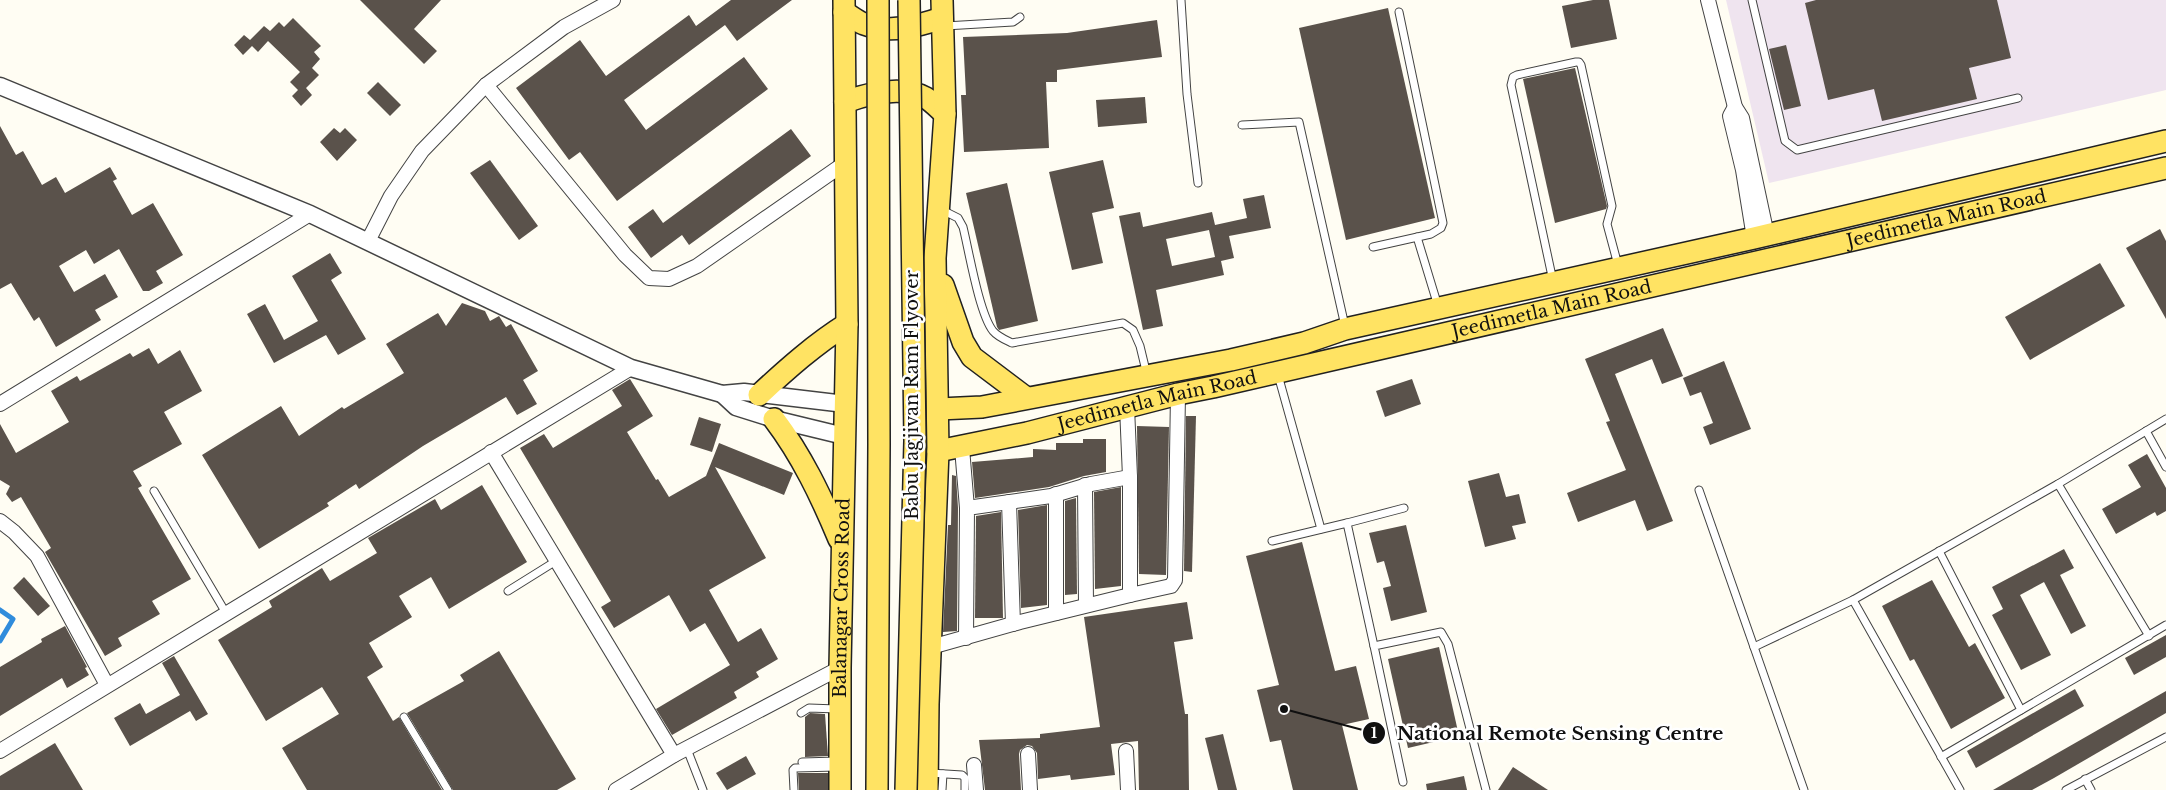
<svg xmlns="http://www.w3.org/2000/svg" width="2166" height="790" viewBox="0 0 2166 790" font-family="'Libre Baskerville',serif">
	<rect width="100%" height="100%" fill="#fffdf3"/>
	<path fill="#efe4ef" d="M1726 0H2166V90L1769 183Z"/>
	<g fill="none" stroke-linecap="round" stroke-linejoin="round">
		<path stroke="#308cdc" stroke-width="5" d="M0 610 13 619 0 641"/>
	</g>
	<g fill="#5a524b" fill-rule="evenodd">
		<path d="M360 0H441L414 29 437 51 424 64Z"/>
		<path d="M731 0H792L737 41 725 25 624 100 646 130 744 57 768 89 617 201 580 152 569 160 516 88 580 40 606 76 689 15 696 26Z"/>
		<path d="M1593 0H1609L1617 39 1571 48 1562 6Z"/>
		<path d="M1816 0H1997L2011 58 1969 68 1977 99 1882 121 1874 89 1828 100 1805 3Z"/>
		<path d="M1388 8 1435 218 1346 240 1299 28Z"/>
		<path d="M293 18 321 46 314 52 320 59 312 68 319 75 306 88 312 95 301 106 292 96 298 90 290 82 300 72 268 41 258 52 252 46 243 55 234 45 244 35 250 40 264 26 270 31 279 22 284 27Z"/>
		<path d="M1157 20 1162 57 1057 70V82H1046L1049 148 964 152 961 95H966L963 37 1067 33Z"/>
		<path d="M1786 45 1801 106 1784 110 1769 49Z"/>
		<path d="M1575 68 1607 206 1606 209 1555 223 1523 79Z"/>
		<path d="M378 82 401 105 390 116 367 93Z"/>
		<path d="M1145 97 1147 123 1098 127 1096 100Z"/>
		<path d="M0 126 16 155 23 151 42 185 56 177 65 193 110 167 117 179 113 181 132 215 153 203 183 255 156 271 163 283 149 291H143L119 249 94 264 86 250 59 266 74 292 105 274 118 297 95 310 101 320 56 347 39 317 34 321 11 283 0 289Z"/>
		<path d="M334 128 340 133 345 128 357 140 337 161 320 142Z"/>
		<path d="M791 129 811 156 689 245 682 235 651 258 628 227 653 209 663 223Z"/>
		<path d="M490 160 538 226 519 240 470 173Z"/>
		<path d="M1103 160 1114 208 1092 213 1103 263 1072 270 1049 172Z"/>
		<path d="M1007 183 1038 321 999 330 997 327 966 193Z"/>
		<path d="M1264 195 1271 228 1229 236 1234 258 1221 261 1224 275 1156 290 1163 326 1143 330 1119 216 1140 212 1143 227 1212 212 1215 225 1247 218 1243 199ZM1209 230 1215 257 1172 266 1166 239Z"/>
		<path d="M2160 229 2166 241V319L2126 248Z"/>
		<path d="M330 253 342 273 331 280 366 339 338 355 326 335 274 363 247 314 265 304 284 340 318 321 292 276Z"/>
		<path d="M2100 263 2125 306 2030 360 2005 317Z"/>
		<path d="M462 303 485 311 490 321 499 316 506 327 511 324 538 371 523 380 537 404 517 415 506 397 423 446 359 489 356 484 327 503 329 506 259 549 202 455 281 406 299 436 342 407 344 409 404 373 386 344 438 313 446 326Z"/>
		<path d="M1663 328 1683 376 1662 384 1652 359 1615 374 1673 521 1647 531 1635 500 1578 522 1567 493 1626 470 1606 422 1610 421 1585 359Z"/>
		<path d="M149 348 158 364 180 350 202 391 164 412 182 444 133 471 142 486 138 488 191 579 152 601 160 614 118 638 122 646 105 656 45 552 51 548 21 497 12 502 6 494 10 486 0 480V424L16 453 69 422 51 391 77 376 80 381 130 353 133 357Z"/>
		<path d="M1724 361 1751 429 1710 445 1703 427 1713 423 1701 392 1690 396 1683 378Z"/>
		<path d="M630 379 653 416 627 432 656 480 658 479 669 497 706 476 719 443 793 473 784 495 715 467 766 558 709 590 738 642 761 628 778 659 756 672 759 677 734 692 737 698 672 735 656 709 730 665 705 623 690 632 669 595 614 628 601 607 611 601 520 448 544 434 553 448 622 406 612 390Z"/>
		<path d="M1412 379 1421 404 1385 417 1376 391Z"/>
		<path d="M1186 416H1196L1192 572 1184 571Z"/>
		<path d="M699 417 721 424 712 452 690 445Z"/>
		<path d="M1137 426 1169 427 1166 575 1139 574Z"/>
		<path d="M1083 439H1106V472L1084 476 1049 487 975 498 972 462 1033 457V449L1056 450V443H1083Z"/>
		<path d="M2147 454 2166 488V511L2157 516 2155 512 2116 534 2102 509 2141 487 2128 465Z"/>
		<path d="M1499 473 1506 497 1519 494 1526 523 1512 526 1516 539 1485 547 1468 481Z"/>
		<path d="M952 475 956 476 958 508 957 631 943 632 948 525H951Z"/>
		<path d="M482 485 527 562 449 609 431 577 399 596 412 617 369 643 383 667 367 677 393 721 399 717 442 790H307L282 748 339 714 322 687 266 721 218 640 272 607 269 601 322 568 330 581 377 553 368 538 435 499 441 510Z"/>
		<path d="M1121 487V586L1095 589 1094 492Z"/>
		<path d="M1076 498 1077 594 1065 595V501Z"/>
		<path d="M1047 505V605L1021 608 1018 510Z"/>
		<path d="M1001 512 1003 618H975L976 516Z"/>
		<path d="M1406 525 1427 612 1391 621 1383 588 1391 586 1384 561 1377 563 1369 533Z"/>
		<path d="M1302 542 1335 671 1356 666 1369 719 1342 725 1358 790H1293L1281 740 1270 742 1257 690 1279 685 1246 556Z"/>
		<path d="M2064 549 2074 568 2060 575 2086 626 2071 634 2044 582 2020 595 2051 655 2021 670 1992 615 2003 609 1992 587Z"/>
		<path d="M24 577 50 606 38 616 13 588Z"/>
		<path d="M1932 580 1969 647 1975 643 2005 698 1951 729 1914 659 1910 661 1882 606Z"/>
		<path d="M1187 602 1193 639 1174 642 1185 714H1188L1189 790H1139L1138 741 1111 744 1115 775 1071 780 1070 775 1038 779 1037 753 1032 746 1027 745 1020 750 1019 754 1021 790H985L979 740 1040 738V734L1100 727 1084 617Z"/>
		<path d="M65 626 87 667 85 668 89 675 67 688 62 678 0 716V667L42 642 41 639Z"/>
		<path d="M2166 635V657L2134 675 2125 658Z"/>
		<path d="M1439 647 1459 736 1408 748 1388 659Z"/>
		<path d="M499 651 576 779 557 790H453L407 713 464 681 460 675Z"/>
		<path d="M174 656 208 714 196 721 190 711 130 746 114 718 140 703 146 714 180 695 162 663Z"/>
		<path d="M2075 689 2084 706 1976 768 1967 751Z"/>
		<path d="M2166 691V713L2054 778 2032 790H1993Z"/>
		<path d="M810 713 825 714 828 756 805 757V717Z"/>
		<path d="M1223 734 1237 790H1218L1205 738Z"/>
		<path d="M55 743 83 790H0V776Z"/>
		<path d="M746 756 756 774 727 790 716 773Z"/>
		<path d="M1513 767 1548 790H1498Z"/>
		<path d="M798 773H828V790H799Z"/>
		<path d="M1464 776 1467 790H1427L1426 784Z"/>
	</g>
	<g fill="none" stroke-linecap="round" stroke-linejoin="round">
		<g stroke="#434343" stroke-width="9">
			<g id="service">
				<path d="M1181 0 1187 94 1198 183"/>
				<path d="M1752 0 1785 141 1797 150 2018 98"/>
				<path d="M945 26 1013 22 1020 17"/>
				<path d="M1242 125 1299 122 1345 326"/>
				<path d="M942 210 958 218 963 227C969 251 979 313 993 331 998 337 1006 340 1012 343L1123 323 1133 330 1140 346 1147 375"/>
				<path d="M1417 237 1438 306"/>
				<path d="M1373 247 1431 234 1441 228 1443 223 1399 12"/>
				<path d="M1553 281 1511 85 1513 77 1517 75 1576 62H1579L1581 65 1612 206 1607 224 1618 265"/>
				<path d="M1278 375 1321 529"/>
				<path d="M2146 431 2166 467"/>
				<path d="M2058 484 2149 636"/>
				<path d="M1699 490 1804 790"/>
				<path d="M154 491 226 613"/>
				<path d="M1347 523 1404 508"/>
				<path d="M1272 541 1347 523 1374 646"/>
				<path d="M1939 551 2021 710"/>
				<path d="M508 591 556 561"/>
				<path d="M1853 600 1960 790"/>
				<path d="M1754 647 1853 600 2058 484 2166 419"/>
				<path d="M801 713 809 708 837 709"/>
				<path d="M404 717 448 790"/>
				<path d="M687 749 703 790"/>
				<path d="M1941 757 2166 625"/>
				<path d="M802 762 837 761"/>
				<path d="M930 773 962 775 965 778V790"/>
				<path d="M2085 779 2091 790"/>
				<path d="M1403 782 1374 646 1441 632 1448 644 1486 790"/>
				<path d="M794 790 793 770 795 768 837 767"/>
				<path d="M942 790 943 774"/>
				<path d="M2066 790 2166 737"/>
			</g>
		</g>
		<g stroke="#434343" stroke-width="16">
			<g id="minor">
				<path d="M1708 0 1735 107 1742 118 1767 235"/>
				<path d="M486 85 625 255 649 278 669 279 697 266 845 163"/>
				<path d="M1735 107 1730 116 1743 170 1754 238"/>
				<path d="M368 241 391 196 422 151 486 85 564 27 613 0"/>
				<path d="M0 404 310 214"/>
				<path d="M962 448 967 508"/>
				<path d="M491 452 674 755"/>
				<path d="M1085 485 1086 605"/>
				<path d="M1009 502 1013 624"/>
				<path d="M0 521 14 532 37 556 107 685"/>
				<path d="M1130 595 1171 586 1175 580 1178 394"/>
				<path d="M1056 613V494"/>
				<path d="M966 638 967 508 1051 496 1091 484 1130 477"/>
				<path d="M931 647 1020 622 1130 595V477L1127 407"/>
				<path d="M0 751 631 368"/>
				<path d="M1126 751 1128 790"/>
				<path d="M1028 754 1030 790"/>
				<path d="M974 765 976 790"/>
				<path d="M616 790 674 755 840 668"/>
			</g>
		</g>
		<g stroke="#434343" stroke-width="19">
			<g id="tertiary">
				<path d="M0 86 310 214 631 368 722 394 744 392 845 404"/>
				<path d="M722 394 736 407 774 419 844 436"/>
			</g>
		</g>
		<g stroke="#212121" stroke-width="24">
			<g id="primary">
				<path d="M844 12C851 16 857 21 864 24 890 34 918 26 942 18"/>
				<path d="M845 102C870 93 902 85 926 98 933 102 939 109 945 114"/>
				<path d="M943 285 963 342 972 357 1025 397"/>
				<path d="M759 395C787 369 815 344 847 324"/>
				<path d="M939 409 982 407 1231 360 1304 343 1345 329 1754 238 2166 141"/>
				<path d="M774 419C802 456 821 496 839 539"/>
				<path id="s1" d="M938 451 1027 433 1178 394 1213 387 2166 168"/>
				<path id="s2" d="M840 790V668L847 324 844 0"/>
				<path d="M927 790 928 704 938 451 935 258 945 114 942 0"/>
			</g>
		</g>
		<use href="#service" stroke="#fff" stroke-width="7"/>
		<use href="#minor" stroke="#fff" stroke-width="14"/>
		<use href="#tertiary" stroke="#fff" stroke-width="16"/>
		<use href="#primary" stroke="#ffe363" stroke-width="21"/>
		<g stroke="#212121" stroke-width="24" stroke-linecap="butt">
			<g id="primary-bridge">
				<path d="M877 790 879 444 878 0"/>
				<path d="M906 790 915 441 909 0"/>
			</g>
		</g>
		<use href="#primary-bridge" stroke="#ffe363" stroke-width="21"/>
	</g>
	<g text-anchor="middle" stroke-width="5" stroke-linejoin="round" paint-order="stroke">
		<g font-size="18" fill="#101010" stroke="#fff">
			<text dy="6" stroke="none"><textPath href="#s1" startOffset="1035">Jeedimetla Main Road</textPath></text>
			<text dy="6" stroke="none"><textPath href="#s1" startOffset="630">Jeedimetla Main Road</textPath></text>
			<text transform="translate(912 395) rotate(-90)" y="6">Babu Jagjivan Ram Flyover</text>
			<text dy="6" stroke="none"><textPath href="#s1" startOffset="225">Jeedimetla Main Road</textPath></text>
			<text dy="6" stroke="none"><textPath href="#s2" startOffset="192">Balanagar Cross Road</textPath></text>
		</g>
	</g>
	<path fill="none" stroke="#101010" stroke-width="2" d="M1284 709L1374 733"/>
	<g fill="#101010" stroke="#fff" stroke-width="2">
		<circle cx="1284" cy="709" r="5"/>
		<circle cx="1374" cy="733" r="12"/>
	</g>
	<g font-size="15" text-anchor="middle" font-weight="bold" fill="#fff">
		<text x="1374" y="738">1</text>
	</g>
	<g font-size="19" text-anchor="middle" font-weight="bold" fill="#101010" stroke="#fff" stroke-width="5" stroke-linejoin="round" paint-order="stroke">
		<text x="1560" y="740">National Remote Sensing Centre</text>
	</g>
</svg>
